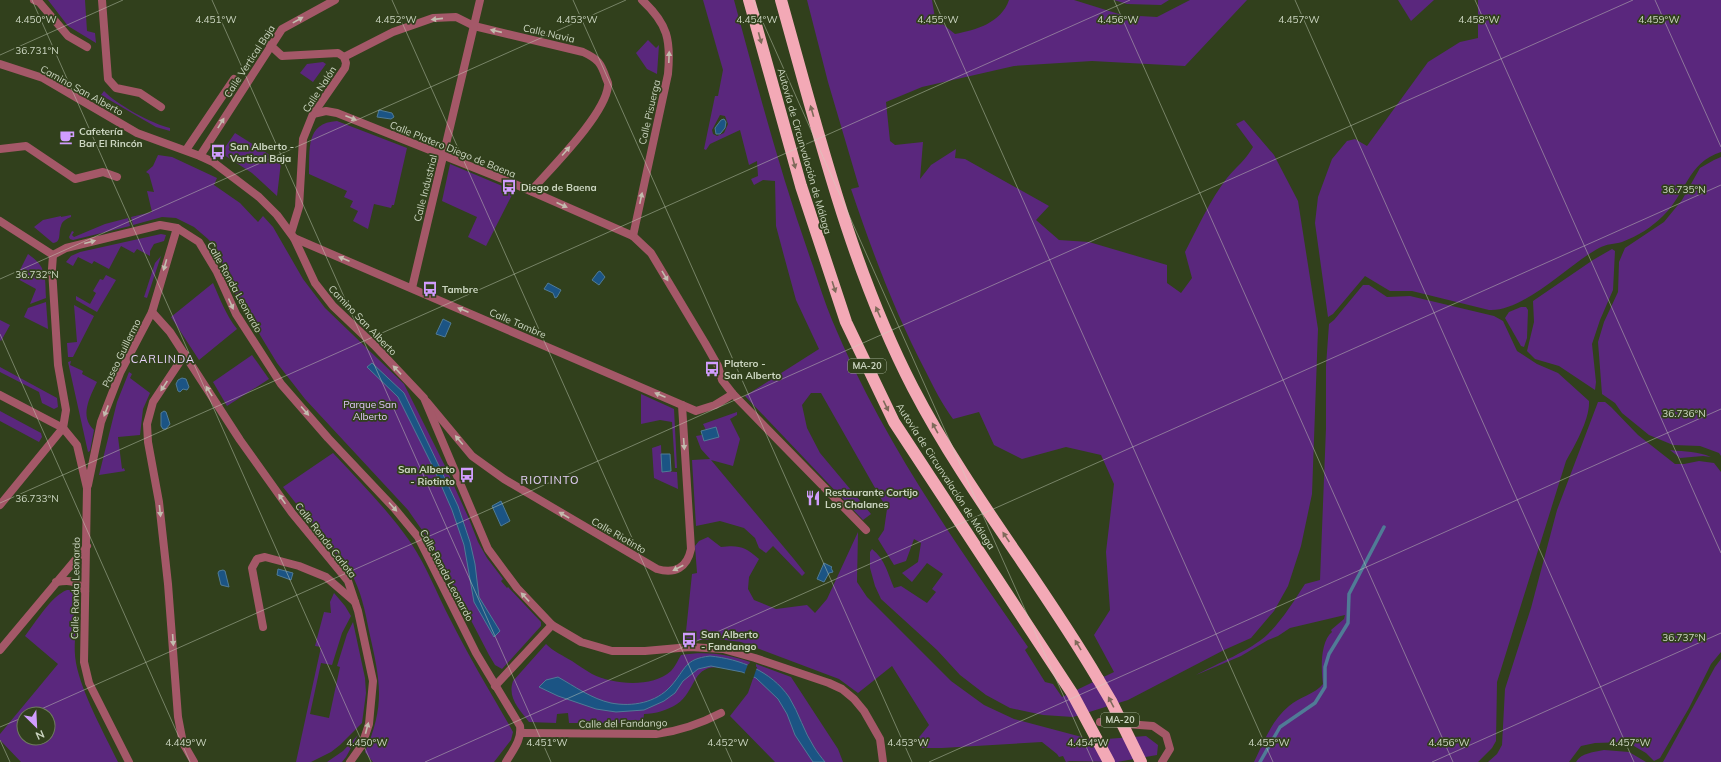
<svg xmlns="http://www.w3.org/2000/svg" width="1721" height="762" viewBox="0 0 1721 762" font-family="Mulish,sans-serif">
	<rect width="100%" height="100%" fill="#31401c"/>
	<g fill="#5a277d" fill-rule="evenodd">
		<path d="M48 0H85L87 31 95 33 96 43 68 26Z"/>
		<path d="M703 0H734C758 89 782 179 813 266 819 284 825 303 832 320 881 438 955 543 1028 647L1025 650 1045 682 1053 684 1062 697 1114 672 1094 635 1110 610 1106 552 1114 484 1101 455 1066 447 1022 459 994 445 979 412 953 419C942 404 934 388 926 372 895 313 872 251 851 189L859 187 828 82 807 0H932L935 18 955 34C976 30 1001 23 1009 0H1074L1122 15 1157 17 1190 0H1247L1185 66 1092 61 1014 66 922 87 886 102 890 141 895 145 923 142 920 179 931 165 956 149 955 158 965 159 1049 206 1036 220 1059 240 1089 242 1167 265V283L1181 293 1192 278 1185 252C1198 227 1210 200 1227 178 1237 166 1245 161 1253 147L1236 124 1244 120 1274 155 1298 201 1318 329 1312 494 1301 546 1288 586 1274 611 1251 638 1224 650 1128 700 1073 717 1043 715 1010 708 986 695 960 675 937 650 881 599 875 586 870 568V552L872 549C885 559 888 574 894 588L901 586 927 603 936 592 932 589 943 574 927 563 912 582 902 573 918 562 921 543 914 539 906 561 894 565 878 539 884 530 887 509 821 393H811L802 405 807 428 820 453 871 514 863 520 745 396 819 349 796 300 784 256 776 226 775 181 763 180 754 185 751 179 758 176 757 161 749 165 740 130 710 144 706 150 704 149 715 96H718L723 70ZM720 115 725 116 728 124 724 133 717 136 713 134 712 130Z"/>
		<path d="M1114 0H1169L1161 5 1127 4Z"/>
		<path d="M1398 0H1434L1411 21Z"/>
		<path d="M1478 0H1721V152C1687 163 1686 194 1663 216 1652 227 1638 236 1622 242 1615 244 1606 244 1599 248 1569 264 1524 312 1489 310L1412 291H1390L1365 276 1333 314 1328 317 1315 223 1318 197 1332 159 1347 141 1355 139 1367 146 1428 62 1460 42 1478 38Z"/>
		<path d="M648 40 656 48 659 45 657 74 647 69 636 53Z"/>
		<path d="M323 62 326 64 313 82 300 73 307 64Z"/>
		<path d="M104 91C116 104 152 124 170 128V131L156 127 101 95Z"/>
		<path d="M337 121 407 148 394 205H392L391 208 374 204 368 229 353 221 358 211 350 207 353 201 344 197 347 191 309 174C310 150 305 123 337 121Z"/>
		<path d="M235 133 281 162 277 196 252 173 221 153Z"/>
		<path d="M158 155 172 157 217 178 214 185 240 203 258 222 263 216 273 227 303 279 325 308 404 384 445 466 469 519 478 542 487 558 503 579 501 581 507 588 508 587 541 622V626L502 669 495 665 489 655 431 543 408 510 305 399 277 363 234 292 216 249 208 239 194 227 176 218 162 217 133 225 131 217 152 212 147 191 154 192 149 174 146 172 153 166Z"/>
		<path d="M1721 157V456L1719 453 1700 446 1673 445 1649 435 1622 413 1615 403 1602 394 1598 342 1604 322 1618 292 1619 262 1625 248 1664 222 1682 200 1700 168 1714 160Z"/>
		<path d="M450 164 514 191 486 246 468 237 477 217 442 201Z"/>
		<path d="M71 215V217C66 219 62 221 61 226 58 233 62 242 53 243L34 227 43 220 61 216V217Z"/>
		<path d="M128 218 130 226 73 240 70 239 69 237 72 231 74 232 72 235 74 237 105 224Z"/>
		<path d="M161 234 166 235 164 241 154 244 150 251V256L137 249 134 253 121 246 109 269 94 261 92 264 78 257 73 266 66 262 71 256 80 252Z"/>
		<path d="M1612 249 1615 251 1613 290 1600 320 1592 344 1596 382 1595 390 1559 366 1535 359 1527 351 1534 322 1533 301 1593 260Z"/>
		<path d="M28 254C47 267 45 276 46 298L30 304 36 289 16 278Z"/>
		<path d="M161 256 147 298 144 297 155 263Z"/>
		<path d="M106 275 116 280 97 312 76 300V296L90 304 96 293 93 291 100 279 103 280Z"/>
		<path d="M213 283C220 299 226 315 237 329L199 360 171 317Z"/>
		<path d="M1363 285H1369L1387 297 1410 296 1494 316 1503 321 1517 351 1537 364 1558 373 1589 401C1590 419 1575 445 1566 461L1497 682 1496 741 1492 748 1478 762H1254C1264 742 1271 721 1289 706 1299 697 1315 694 1323 684 1321 670 1320 642 1332 632L1331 630 1344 619 1345 615 1290 628 1278 636 1268 640 1241 656 1196 675C1218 663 1250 651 1268 634 1283 619 1294 601 1305 584L1320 580 1326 428V366L1329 324 1334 320Z"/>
		<path d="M46 302 48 329 24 317 28 308Z"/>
		<path d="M74 305 94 316 73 357H68L67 343 77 342Z"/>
		<path d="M1521 307H1526L1528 310 1527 338 1524 347 1521 346 1505 318 1509 312Z"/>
		<path d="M0 320 10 325 1 341 0 340Z"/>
		<path d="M252 355 269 379 227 406 213 382Z"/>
		<path d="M71 361 70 365 83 371 82 374 97 382C90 397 79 416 94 430L90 451 88 452 68 362Z"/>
		<path d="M0 367 57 398 58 407 54 409 42 403 39 392 0 372Z"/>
		<path d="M129 372 132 374 130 378 150 393 143 409 140 435 118 437 122 469 124 468 125 471 99 475 117 402Z"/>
		<path d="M641 394 674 409 677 468H675L672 422 660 420 641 424Z"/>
		<path d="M1598 402H1605L1611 407 1638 435 1675 464H1684L1699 461 1714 463 1721 472V652L1711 664 1689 708 1660 758 1654 761 1646 753 1627 742 1595 743 1581 746 1569 762H1488L1497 754 1502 745 1505 689 1531 608 1557 510Z"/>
		<path d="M0 411 41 433 42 437 39 442 0 421Z"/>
		<path d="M737 412V415L730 419 740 439 733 466 711 460 793 558 805 573 802 576 773 546 766 553 759 548 755 538 744 528 720 521 696 526 692 460 710 459 701 449 696 436 702 435 704 440 716 427 706 430 703 424Z"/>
		<path d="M661 445 662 471 677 472 678 489 654 478 652 448Z"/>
		<path d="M1670 450C1686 452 1697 451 1711 457L1703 456 1680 458Z"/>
		<path d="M333 453C360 482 388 510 411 543 427 567 437 594 450 619 468 655 488 688 508 723L513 732 511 740 494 762H373L365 752C386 704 380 680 369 631 365 610 361 591 351 573L283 487Z"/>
		<path d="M858 532 857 582 867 597 951 681 984 705 1014 719 1093 740 1146 736 1158 745 1157 755 1117 762 1070 761 1066 762 1063 756 1059 757 1057 754 1042 742 942 748H922L916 741 929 725 892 666 858 693 839 679 741 642 717 639 685 641 692 574 697 573 695 546 699 541 708 537 721 547C740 545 745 547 759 559L749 577 748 589 754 600 776 609 807 605 815 613 827 599Z"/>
		<path d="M67 590H73L78 595V604L74 605V615L77 616C76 631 73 647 76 663 82 694 104 733 118 762H21L0 740V734L58 664 25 636C36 622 51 596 67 590ZM24 714H48V738H24Z"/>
		<path d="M334 593 345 606 351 616 342 633 332 665 321 663 310 714 329 718 340 667 337 666 347 634 353 622 365 678 366 693 362 723 340 745 331 752 311 762H296L321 647 315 646 324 612 331 613 330 602Z"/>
		<path d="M546 644C554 652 562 655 572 661 578 665 585 670 592 674 614 685 652 688 671 671 675 667 678 660 681 655 706 651 727 654 750 662L745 673C739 670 731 670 724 668 691 662 697 691 677 704 668 710 655 714 644 714L643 723H569L568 713 557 714 556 723 529 722C520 710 507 698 513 681Z"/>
		<path d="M1721 659V762H1663L1715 667Z"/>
		<path d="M756 664 791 677 838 749 843 762H775L730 716 748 693 757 667H756Z"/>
		<path d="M358 735 346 757 342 762H327L343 751Z"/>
		<path d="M1604 750 1629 752 1646 762H1576C1581 753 1594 752 1604 750Z"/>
	</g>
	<g fill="#1b5484" stroke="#507b96">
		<path d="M379 110 392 113 394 117 391 119 377 117Z"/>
		<path d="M724 119 726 122 725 128 720 134H716L715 128 721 120Z"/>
		<path d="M600 271 605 277 599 285 592 280 598 272Z"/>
		<path d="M548 283 561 290 557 297 555 298 553 293 544 289Z"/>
		<path d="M443 319 451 323 445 337 436 334Z"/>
		<path d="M372 363 404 393 439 466 458 506 470 542 475 564 479 597 500 631 494 637 474 602 464 545 452 510 434 469 398 397 367 367Z"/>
		<path d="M182 378 186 379 189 387 187 390 183 389 180 392 178 391 176 384 178 380Z"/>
		<path d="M164 411 166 412 170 424 166 429H163L161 426V413Z"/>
		<path d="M716 427 719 437 704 441 701 431Z"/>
		<path d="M661 454H670L671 471 662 472Z"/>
		<path d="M501 501 510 521 501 526 492 506Z"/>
		<path d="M824 563 832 567 831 568 833 572 829 573 824 582 817 579Z"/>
		<path d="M278 569 293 573 291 580 277 575Z"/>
		<path d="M223 570 225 571 229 587 221 585 218 573 219 571Z"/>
		<path d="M710 656C740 659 771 671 789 697 799 713 804 732 814 747 817 752 821 757 825 762H813L795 735 787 714 778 699 756 678 742 672 711 666 698 669 683 681 675 693 664 701 644 710 616 712 596 709 558 696 539 687 546 680 558 677C574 686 592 699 611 703 632 707 656 703 671 686 686 669 684 659 710 656Z"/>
	</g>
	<path fill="#31401c" d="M748 664 757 667 753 679 744 675Z"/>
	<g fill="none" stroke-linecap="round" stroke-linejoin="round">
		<path stroke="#507b96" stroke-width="3.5" d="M1260 762 1280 727 1315 703 1325 687V667L1329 654 1348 623 1349 594 1384 527"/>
		<g stroke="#a45868" stroke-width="8">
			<path d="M34 0 39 2 68 36 87 47"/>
			<path d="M102 0 108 79 116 88 140 93 161 107"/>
			<path d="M270 45 282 56 338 53 344 57 346 63 345 68 313 114 303 139 299 207 291 233"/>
			<path d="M344 57 393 32 433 18 456 17 474 26 583 52C598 59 601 63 606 78 607 81 609 83 608 86 605 115 551 168 531 191"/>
			<path d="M313 114 326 111 337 113 510 182 633 236 651 253 705 343 718 366 722 380 733 394 866 530"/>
			<path d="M0 149 26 146 75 179 103 172 117 177"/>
			<path d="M186 150 234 79"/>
			<path d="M200 156 282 29 335 0"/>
			<path d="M0 221 53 255"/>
			<path d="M633 236 668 74C671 40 668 24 642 0"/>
			<path d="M294 238 696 411 715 405 733 394"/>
			<path d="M53 255 66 248 160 225 177 228 199 242 217 272 236 314 281 384 328 438 394 508 418 537 476 653 520 726C522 740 513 750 506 762"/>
			<path d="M53 255 52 269 58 365 66 410 63 428"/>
			<path d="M412 288 480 0"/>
			<path d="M152 312 170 332 240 440 292 513 348 581 358 611 373 681 369 724 362 745 350 762"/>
			<path d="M185 354 153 402 147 424 148 442 159 502 168 584 178 717 183 743 194 762"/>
			<path d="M0 395 63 428 77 445 87 488 84 662 89 683 129 762"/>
			<path d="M427 402 472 456 504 479 657 569C675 574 687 568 691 549L682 405"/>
			<path d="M88 485 101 422 120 373 152 312 177 228"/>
			<path d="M0 505 63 428"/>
			<path d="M56 582C70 580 75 580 85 591"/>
			<path d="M263 627 252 568 257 559 265 557 299 566 326 577 355 602"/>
			<path d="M0 650 87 546"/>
			<path d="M495 686 552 625"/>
			<path d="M1100 722 1153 726 1166 735 1170 749 1162 762"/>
			<path d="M521 733 656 734C680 731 700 724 721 713"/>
		</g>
		<path stroke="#a45868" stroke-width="8" d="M0 64 43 78 137 133 200 156 213 162 259 197 277 215 294 238 315 283 333 306 374 345 424 398 488 549 517 588 552 625 581 642 612 651H645L690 647 723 649 755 658 829 683 842 689 854 699 864 711 880 739 883 762"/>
		<g stroke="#f3a9b6" stroke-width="12">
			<path d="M749 0 801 186 846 322 894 422 1072 693 1109 762"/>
			<path d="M781 0C818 131 850 266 913 388 966 490 1040 580 1098 679"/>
		</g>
		<path stroke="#f3a9b6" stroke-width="12" d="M1098 679 1111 701 1141 762"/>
	</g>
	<defs><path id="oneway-solid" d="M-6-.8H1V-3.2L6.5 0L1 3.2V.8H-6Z"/></defs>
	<g fill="#c3bcae">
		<use href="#oneway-solid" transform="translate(437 19) rotate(174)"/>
		<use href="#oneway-solid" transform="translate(298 20) rotate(-29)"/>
		<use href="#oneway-solid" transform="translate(496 31) rotate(-167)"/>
		<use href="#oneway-solid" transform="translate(669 57) rotate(-88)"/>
		<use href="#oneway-solid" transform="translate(351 118) rotate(21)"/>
		<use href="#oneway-solid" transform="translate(221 123) rotate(-58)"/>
		<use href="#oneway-solid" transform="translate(566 151) rotate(-49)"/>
		<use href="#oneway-solid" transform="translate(641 198) rotate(-78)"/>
		<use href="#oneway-solid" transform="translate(562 205) rotate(24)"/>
		<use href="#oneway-solid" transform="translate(90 242) rotate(-15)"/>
		<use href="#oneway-solid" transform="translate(344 259) rotate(-157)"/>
		<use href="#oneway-solid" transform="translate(165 265) rotate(106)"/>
		<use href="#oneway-solid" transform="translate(665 276) rotate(59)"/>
		<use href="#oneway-solid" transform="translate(231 304) rotate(66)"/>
		<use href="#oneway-solid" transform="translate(463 310) rotate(-157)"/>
		<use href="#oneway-solid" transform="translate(397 370) rotate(-133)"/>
		<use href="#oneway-solid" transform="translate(164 386) rotate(124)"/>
		<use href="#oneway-solid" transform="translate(209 391) rotate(-122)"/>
		<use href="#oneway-solid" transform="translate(660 395) rotate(-157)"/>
		<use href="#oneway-solid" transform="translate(106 411) rotate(111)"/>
		<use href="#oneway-solid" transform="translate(305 411) rotate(49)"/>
		<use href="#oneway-solid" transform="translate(459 440) rotate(-130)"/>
		<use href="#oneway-solid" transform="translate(684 444) rotate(86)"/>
		<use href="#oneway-solid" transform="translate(282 499) rotate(-125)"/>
		<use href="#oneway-solid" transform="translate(393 507) rotate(48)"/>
		<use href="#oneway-solid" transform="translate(160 511) rotate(84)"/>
		<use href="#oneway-solid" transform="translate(564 515) rotate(-150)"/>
		<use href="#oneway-solid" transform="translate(678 568) rotate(153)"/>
		<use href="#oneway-solid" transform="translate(525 597) rotate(-133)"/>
		<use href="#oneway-solid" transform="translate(173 640) rotate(86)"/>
		<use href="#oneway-solid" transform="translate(367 728) rotate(-75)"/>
	</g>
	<g fill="#7f6a5a">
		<use href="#oneway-solid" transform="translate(760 38) rotate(75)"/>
		<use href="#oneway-solid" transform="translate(812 111) rotate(-106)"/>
		<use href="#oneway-solid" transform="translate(794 163) rotate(75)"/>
		<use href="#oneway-solid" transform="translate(834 287) rotate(72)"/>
		<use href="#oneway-solid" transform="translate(878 312) rotate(-114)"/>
		<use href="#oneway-solid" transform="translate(886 406) rotate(64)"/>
		<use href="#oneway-solid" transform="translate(935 428) rotate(-119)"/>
		<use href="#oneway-solid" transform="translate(1006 537) rotate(-124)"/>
		<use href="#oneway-solid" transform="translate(1078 645) rotate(-121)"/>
		<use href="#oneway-solid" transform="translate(1111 702) rotate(-118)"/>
	</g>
	<path fill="none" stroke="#cbd5c0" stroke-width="1" stroke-opacity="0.45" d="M32 0 371 762M212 0 551 762M392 0 732 762M573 0 912 762M753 0 1093 762M934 0 1273 762M1114 0 1453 762M1295 0 1634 762M1475 0 1721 553M1655 0 1721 147M0 55 123 0M0 279 626 0M0 334 190 762M0 503 1130 0M30 714 1633 0M0 727 24 717M0 740 10 762M425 762 1721 185M929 762 1721 409M1432 762 1721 633"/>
	<defs>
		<g id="cafe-bare" transform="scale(1.2)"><path d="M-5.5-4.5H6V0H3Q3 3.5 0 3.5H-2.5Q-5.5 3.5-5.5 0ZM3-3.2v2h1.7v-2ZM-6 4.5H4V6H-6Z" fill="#d19dfe" stroke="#31401c" stroke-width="2.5" paint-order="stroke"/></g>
		<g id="bus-bare" transform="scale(1.2)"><path d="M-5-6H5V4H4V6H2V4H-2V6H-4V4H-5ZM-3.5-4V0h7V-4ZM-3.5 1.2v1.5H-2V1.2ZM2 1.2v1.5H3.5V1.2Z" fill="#d19dfe" stroke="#31401c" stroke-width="2.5" paint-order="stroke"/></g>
		<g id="restaurant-bare" transform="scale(1.2)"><path d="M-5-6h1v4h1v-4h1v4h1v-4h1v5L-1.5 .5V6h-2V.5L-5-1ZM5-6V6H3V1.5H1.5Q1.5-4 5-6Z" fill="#d19dfe" stroke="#31401c" stroke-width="2.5" paint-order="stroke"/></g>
	</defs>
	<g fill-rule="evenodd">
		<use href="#cafe-bare" x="67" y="137"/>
		<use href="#bus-bare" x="218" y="152"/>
		<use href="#bus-bare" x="509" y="187"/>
		<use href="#bus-bare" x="430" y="289"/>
		<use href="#bus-bare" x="712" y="369"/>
		<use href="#bus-bare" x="467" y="475"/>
		<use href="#restaurant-bare" x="813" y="498"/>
		<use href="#bus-bare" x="689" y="640"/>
	</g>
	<g text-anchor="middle" stroke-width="3.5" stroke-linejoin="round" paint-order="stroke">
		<g fill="#31401c" stroke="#9da88f" stroke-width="1">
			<rect x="848" y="359" width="38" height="14" rx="3"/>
			<rect x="1101" y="713" width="38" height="14" rx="3"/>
		</g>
		<g font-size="9" font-weight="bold" fill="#cbd5c0">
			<text x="867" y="369">MA-20</text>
			<text x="1120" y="723">MA-20</text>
		</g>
		<g font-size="10" fill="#cbd5c0" stroke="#31401c">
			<text transform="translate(549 33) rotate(13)" y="4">Calle Navia</text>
			<text transform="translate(249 61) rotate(-57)" y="4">Calle Vertical Baja</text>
			<text transform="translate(319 89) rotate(-57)" y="4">Calle Nalón</text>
			<text transform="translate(82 90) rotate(29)" y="4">Camino San Alberto</text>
			<text transform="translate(649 112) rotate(-77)" y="4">Calle Pisuerga</text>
			<text transform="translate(453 149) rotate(22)" y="4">Calle Platero Diego de Baena</text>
			<text transform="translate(805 151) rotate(74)" y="4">Autovía de Circunvalación de Málaga</text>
			<text transform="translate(425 188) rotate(-76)" y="4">Calle Industrial</text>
			<text transform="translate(235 287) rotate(61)" y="4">Calle Ronda Leonardo</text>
			<text transform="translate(363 320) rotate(46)" y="4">Camino San Alberto</text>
			<text transform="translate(518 323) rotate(23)" y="4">Calle Tambre</text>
			<text transform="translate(121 353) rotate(-64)" y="4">Paseo Guillermo</text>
			<text transform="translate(946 476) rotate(57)" y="4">Autovía de Circunvalación de Málaga</text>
			<text transform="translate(619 535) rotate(30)" y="4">Calle Riotinto</text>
			<text transform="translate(326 540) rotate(52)" y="4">Calle Ronda Carlota</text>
			<text transform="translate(447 575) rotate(62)" y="4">Calle Ronda Leonardo</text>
			<text transform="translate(75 588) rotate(-89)" y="4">Calle Ronda Leonardo</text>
			<text transform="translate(623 723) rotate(-1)" y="4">Calle del Fandango</text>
		</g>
		<g font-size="10" font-weight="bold" fill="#cbd5c0" stroke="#31401c" text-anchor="start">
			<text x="79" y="135">Cafetería<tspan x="79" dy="12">Bar El Rincón</tspan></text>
			<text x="230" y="150">San Alberto -<tspan x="230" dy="12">Vertical Baja</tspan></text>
			<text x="521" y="191">Diego de Baena</text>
			<text x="442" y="293">Tambre</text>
			<text x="724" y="367">Platero -<tspan x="724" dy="12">San Alberto</tspan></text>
			<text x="455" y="473" text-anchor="end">San Alberto<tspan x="455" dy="12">- Riotinto</tspan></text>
			<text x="825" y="496">Restaurante Cortijo<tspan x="825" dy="12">Los Chalanes</tspan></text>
			<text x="701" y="638">San Alberto<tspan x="701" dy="12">- Fandango</tspan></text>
		</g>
		<g font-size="10" fill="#e2c7fc" stroke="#31401c">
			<text x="370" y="408">Parque San<tspan x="370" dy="12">Alberto</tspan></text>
		</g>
		<g font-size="11" letter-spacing="1" fill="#e8d3fc" stroke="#31401c">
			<text x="163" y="363">CARLINDA</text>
			<text x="550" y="484">RIOTINTO</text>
		</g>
	</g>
	<g font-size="10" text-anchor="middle" fill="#cbd5c0" stroke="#31401c" stroke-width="3.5" stroke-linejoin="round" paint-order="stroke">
		<text x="36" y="23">4.450°W</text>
		<text x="216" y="23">4.451°W</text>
		<text x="396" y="23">4.452°W</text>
		<text x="577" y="23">4.453°W</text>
		<text x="757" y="23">4.454°W</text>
		<text x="938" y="23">4.455°W</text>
		<text x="1118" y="23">4.456°W</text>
		<text x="1299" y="23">4.457°W</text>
		<text x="1479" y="23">4.458°W</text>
		<text x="1659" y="23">4.459°W</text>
		<text x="37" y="54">36.731°N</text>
		<text x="1684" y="193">36.735°N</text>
		<text x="37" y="278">36.732°N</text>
		<text x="1684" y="417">36.736°N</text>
		<text x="37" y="502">36.733°N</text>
		<text x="1684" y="641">36.737°N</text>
		<text x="186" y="746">4.449°W</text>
		<text x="367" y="746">4.450°W</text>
		<text x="547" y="746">4.451°W</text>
		<text x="728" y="746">4.452°W</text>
		<text x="908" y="746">4.453°W</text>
		<text x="1088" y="746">4.454°W</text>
		<text x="1269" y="746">4.455°W</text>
		<text x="1449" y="746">4.456°W</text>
		<text x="1630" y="746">4.457°W</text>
	</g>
	<g transform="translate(36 726) rotate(156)"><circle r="19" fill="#31401c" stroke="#6f7c5e"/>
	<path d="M0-3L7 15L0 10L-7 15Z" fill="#d19dfe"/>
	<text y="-6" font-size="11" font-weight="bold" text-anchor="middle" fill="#cbd5c0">N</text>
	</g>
</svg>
